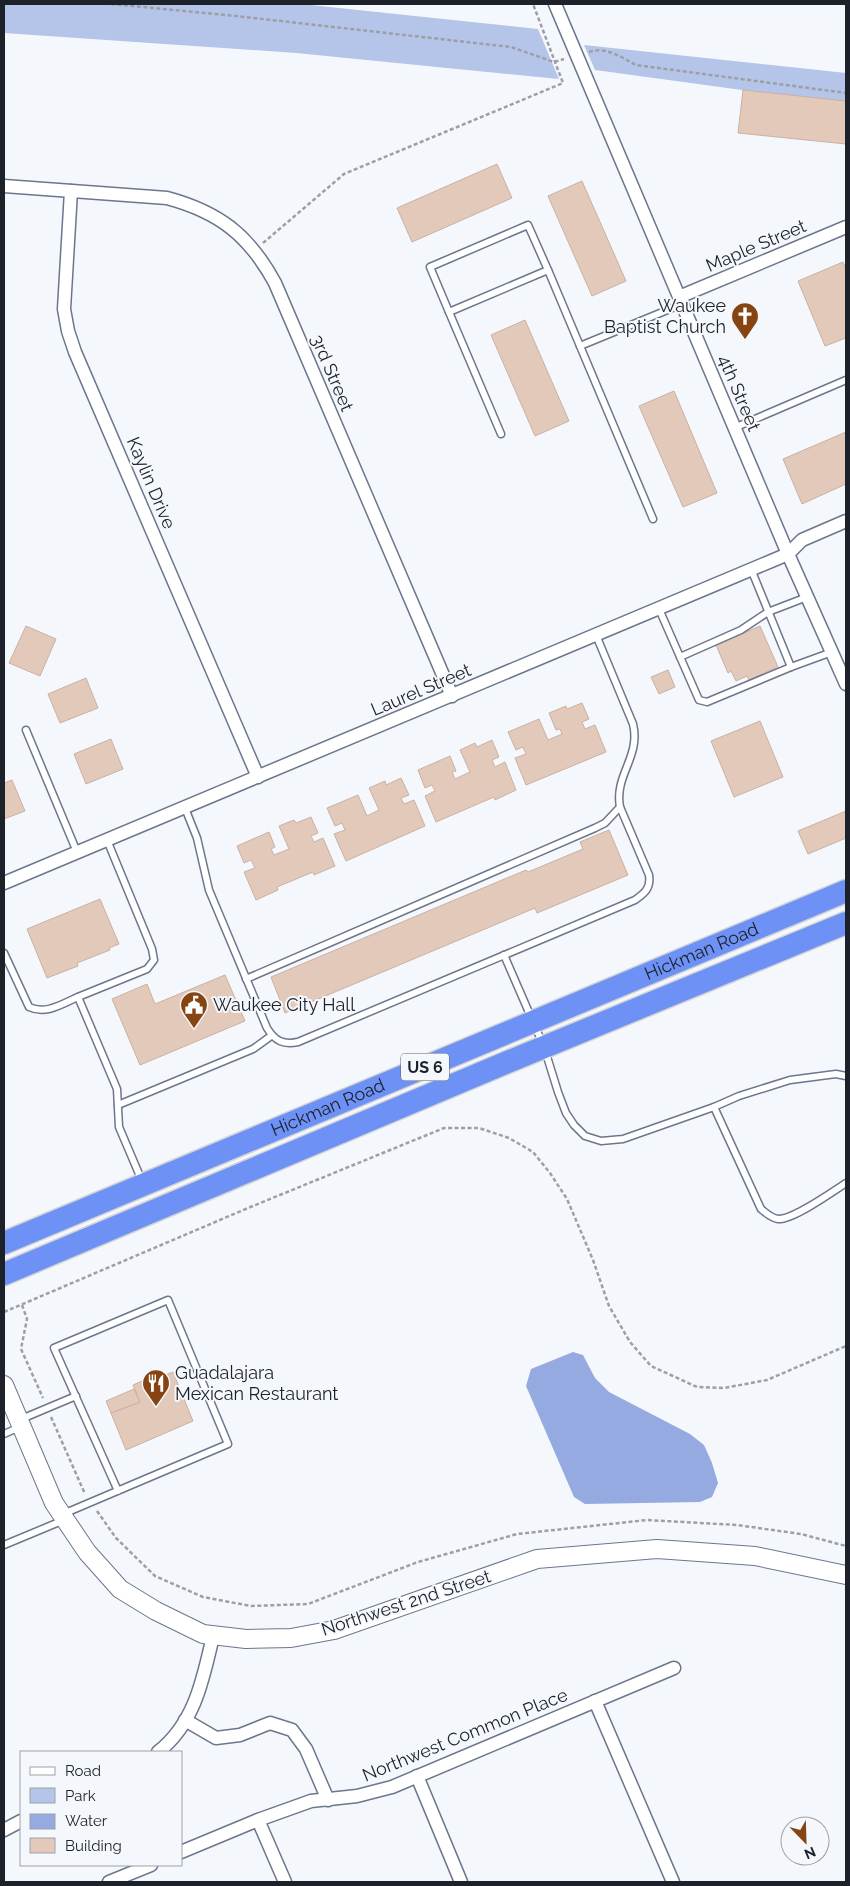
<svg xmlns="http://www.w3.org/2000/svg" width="850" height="1886" viewBox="0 0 850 1886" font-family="Raleway,sans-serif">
	<rect width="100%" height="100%" fill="#f4f7fc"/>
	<g fill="#b5c5e9">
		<path d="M4 4H301L538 29 559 79 296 53 4 33Z"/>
		<path d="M584 45 846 73V104L595 70Z"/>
	</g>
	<path fill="#94aae1" d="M573 1352 583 1355 595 1378 609 1392 690 1434 704 1445 712 1463 718 1483 712 1497 700 1502 585 1504 574 1497 526 1386 531 1369Z"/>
	<g fill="#e3c9b9" stroke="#cab1a2">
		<path d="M743 90 846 101V144L738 133Z"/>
		<path d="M497 164 512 198 412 242 397 208Z"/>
		<path d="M582 181 626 281 592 296 548 196Z"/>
		<path d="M843 262 846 270V338L825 346 798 281Z"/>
		<path d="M525 320 569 421 535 436 491 335Z"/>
		<path d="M674 391 717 493 683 507 639 406Z"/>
		<path d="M846 432V484L802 504 783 459Z"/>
		<path d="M26 626 56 639 40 676 9 663Z"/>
		<path d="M760 626 778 667 749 680 747 676 736 681 731 671 728 673 716 645Z"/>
		<path d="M668 670 675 687 659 694 651 677Z"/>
		<path d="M86 678 98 708 60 723 48 694Z"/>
		<path d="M582 703 589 719 582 722 585 729 595 725 606 752 526 785 515 758 526 754 523 747 516 750 508 732 539 719 548 740 562 734 560 729 556 730 549 713 566 706 567 709Z"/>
		<path d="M760 721 783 777 734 797 711 741Z"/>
		<path d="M111 739 123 769 86 784 74 754Z"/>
		<path d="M492 740 499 757 492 760 495 767 505 762 516 790 495 800 494 797 436 822 425 796 435 791 432 785 425 788 418 770 450 756 456 771 452 772 455 779 470 772 460 750 475 743 477 747Z"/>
		<path d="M401 778 409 795 401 798 404 804 414 800 425 826 346 861 334 834 345 830 342 823 335 826 327 808 358 795 367 816 379 810 369 788 385 781 386 785Z"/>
		<path d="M12 780 25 811 4 819V783Z"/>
		<path d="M846 811V838L808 854 798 831Z"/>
		<path d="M311 817 318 833 311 836 314 842 323 838 335 866 314 875 313 872 277 887 278 890 256 900 244 872 255 868 251 860 244 863 237 846 269 832 275 847 271 849 274 855 289 849 279 826 294 820 296 823Z"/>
		<path d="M609 830 628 875 537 913 535 908 285 1013 271 977 526 870 528 872 583 849 580 842Z"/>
		<path d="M100 899 119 944 109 948 110 950 77 963 78 966 47 978 27 929Z"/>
		<path d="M225 975 245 1021 140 1065 112 999 147 984 155 1004Z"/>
		<path d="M173 1372 193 1421 126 1450 111 1413 140 1402 133 1385 151 1377 152 1380Z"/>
		<path d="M134 1389 140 1402 111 1413 106 1401Z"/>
	</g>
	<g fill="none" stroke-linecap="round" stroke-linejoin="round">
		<g stroke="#6c768c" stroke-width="9">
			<g id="lane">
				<path d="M449 312 430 267 528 225 548 270"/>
				<path d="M580 346 653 519"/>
				<path d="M734 428 846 380"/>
				<path d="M501 434 449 312 548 270 580 346 682 304"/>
				<path d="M659 609 699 700 707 702 791 667 751 569"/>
				<path d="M680 657 741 630 768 612 807 597"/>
				<path d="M791 667 832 652"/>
				<path d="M26 730 77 852"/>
				<path d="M185 808 197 838 209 890 267 1028C275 1041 283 1045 298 1042L635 900C645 893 651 888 649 875L620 807C614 775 641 757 633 724L596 635"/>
				<path d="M4 953 29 1007C46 1015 62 1004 78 997L117 1089 119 1127 142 1181"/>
				<path d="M504 955 544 1047 558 1092 566 1113 574 1125 585 1136 601 1141 623 1139 714 1107 739 1096 790 1080 836 1074 846 1076"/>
				<path d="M246 979 595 828 605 823 620 807"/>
				<path d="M78 997 147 969 154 960 152 949 107 840"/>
				<path d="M118 1105 253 1049 271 1036"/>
				<path d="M714 1107 761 1209C766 1213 771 1218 778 1219 793 1220 832 1192 846 1183"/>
				<path d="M19 1420 76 1396"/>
				<path d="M4 1434 20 1427"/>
				<path d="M63 1514 228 1444 168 1300 54 1348 118 1491"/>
				<path d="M4 1545 64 1520"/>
			</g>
		</g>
		<g stroke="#6c768c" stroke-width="15">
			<g id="street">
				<path d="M555 4 788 554 846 684"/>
				<path d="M4 186 167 198C219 212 249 235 275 283L452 696"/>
				<path d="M71 191 64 309 68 331 75 352 258 777"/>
				<path d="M679 297 846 227"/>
				<path d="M4 883 769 562 788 554 802 540 846 521"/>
				<path d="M595 1701 673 1882"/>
				<path d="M185 1720 216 1738 240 1735 270 1723 292 1730 306 1749 328 1800"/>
				<path d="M158 1752C195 1723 203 1679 213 1636"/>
				<path d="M417 1776 461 1882"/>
				<path d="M258 1820 285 1882"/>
				<path d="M4 1830 21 1821"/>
				<path d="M181 1852 258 1820 311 1801 357 1796 392 1787 674 1668"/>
				<path d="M109 1882 151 1865"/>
			</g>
		</g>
		<g stroke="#6c768c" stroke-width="20">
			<path id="secondary" d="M4 1385 54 1503 87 1552 120 1589 156 1611 203 1634 246 1639 291 1638 334 1630 537 1559 657 1549 755 1556 846 1575"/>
		</g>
		<g stroke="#d2d3d4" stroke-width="25">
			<g id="highway">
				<path id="s1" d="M4 1243 846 891"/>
				<path d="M4 1274 510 1061 846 923"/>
			</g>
		</g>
		<g stroke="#9ca0a6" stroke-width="2.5" stroke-dasharray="4 2.5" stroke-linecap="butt">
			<path d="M111 4 236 16 511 47 554 62 564 59"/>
			<path d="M589 52C605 46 621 57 636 65L846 93"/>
			<path d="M263 243 344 174 563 83 533 4"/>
			<path d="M22 1305 27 1319 21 1349 43 1398"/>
			<path d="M4 1312 248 1208 444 1128H479L509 1138 533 1152 550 1173 567 1199 593 1260 609 1306 630 1342 651 1366 697 1387 724 1388 767 1380 846 1346"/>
			<path d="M51 1417 85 1494"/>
			<path d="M97 1511 116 1538 155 1576 203 1597 251 1606 308 1604 418 1562 517 1534 647 1520 737 1525 801 1534 846 1546"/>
		</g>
		<use href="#lane" stroke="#fff" stroke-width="6"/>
		<use href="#street" stroke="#fff" stroke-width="12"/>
		<use href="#secondary" stroke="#fff" stroke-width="18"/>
		<use href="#highway" stroke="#6d91f4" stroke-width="22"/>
	</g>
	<defs>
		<g id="church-pin" transform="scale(1.4375)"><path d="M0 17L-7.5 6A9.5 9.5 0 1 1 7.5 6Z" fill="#864412" stroke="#f4f7fc"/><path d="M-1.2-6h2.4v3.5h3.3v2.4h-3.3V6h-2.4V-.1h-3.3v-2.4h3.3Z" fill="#fff"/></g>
		<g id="civic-pin" transform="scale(1.4375)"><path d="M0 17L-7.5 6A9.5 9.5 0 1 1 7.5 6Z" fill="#864412" stroke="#f4f7fc"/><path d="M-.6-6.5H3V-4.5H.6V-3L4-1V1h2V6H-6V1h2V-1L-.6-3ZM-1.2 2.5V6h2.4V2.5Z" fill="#fff"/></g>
		<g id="restaurant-pin" transform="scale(1.4375)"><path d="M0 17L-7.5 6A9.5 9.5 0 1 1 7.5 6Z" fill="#864412" stroke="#f4f7fc"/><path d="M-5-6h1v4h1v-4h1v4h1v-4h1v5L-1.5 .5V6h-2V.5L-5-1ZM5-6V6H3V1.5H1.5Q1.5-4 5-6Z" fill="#fff"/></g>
	</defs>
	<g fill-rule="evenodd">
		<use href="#church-pin" x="745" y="316"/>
		<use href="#civic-pin" x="194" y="1005"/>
		<use href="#restaurant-pin" x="156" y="1383"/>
	</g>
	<g text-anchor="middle" stroke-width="4" stroke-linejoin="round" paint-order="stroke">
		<rect fill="#f4f7fc" stroke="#5e6169" stroke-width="1" x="401" y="1053.5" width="48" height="27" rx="4"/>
		<g font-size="16" font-weight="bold" fill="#1d212a">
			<text x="425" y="1073">US 6</text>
		</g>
		<g font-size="18" fill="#1d212a" stroke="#f4f7fc">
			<text transform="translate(756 246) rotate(-23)" y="6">Maple Street</text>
			<text transform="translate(332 373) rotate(67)" y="6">3rd Street</text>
			<text transform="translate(739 393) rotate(67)" y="6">4th Street</text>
			<text transform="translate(151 483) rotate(67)" y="6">Kaylin Drive</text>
			<text transform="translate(421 690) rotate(-23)" y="6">Laurel Street</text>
			<text dy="6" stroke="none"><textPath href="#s1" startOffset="756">Hickman Road</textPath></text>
			<text dy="6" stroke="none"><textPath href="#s1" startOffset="351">Hickman Road</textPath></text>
			<text transform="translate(406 1603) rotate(-18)" y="6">Northwest 2nd Street</text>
			<text transform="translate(465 1735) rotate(-22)" y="6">Northwest Common Place</text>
		</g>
		<g font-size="18" fill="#1d212a" stroke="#f4f7fc" text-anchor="start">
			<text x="726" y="312" text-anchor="end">Waukee<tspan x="726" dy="21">Baptist Church</tspan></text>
			<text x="213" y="1011">Waukee City Hall</text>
			<text x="175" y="1379">Guadalajara<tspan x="175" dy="21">Mexican Restaurant</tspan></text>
		</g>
	</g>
	<rect width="850" height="1886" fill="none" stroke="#1d212a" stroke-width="10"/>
	<rect x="20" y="1751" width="162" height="115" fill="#f4f7fc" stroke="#9ea1a8"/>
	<rect x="30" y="1767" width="25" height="8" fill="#ffffff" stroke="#9ea1a8"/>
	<text x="65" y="1776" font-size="15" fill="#1d212a">Road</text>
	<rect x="30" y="1788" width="25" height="15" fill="#b5c5e9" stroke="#9ea1a8"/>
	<text x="65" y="1801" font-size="15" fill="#1d212a">Park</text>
	<rect x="30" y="1814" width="25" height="15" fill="#94aae1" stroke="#9ea1a8"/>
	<text x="65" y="1826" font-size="15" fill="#1d212a">Water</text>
	<rect x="30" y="1838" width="25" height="15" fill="#e3c9b9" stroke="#9ea1a8"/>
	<text x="65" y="1851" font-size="15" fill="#1d212a">Building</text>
	<g transform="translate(805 1841) rotate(157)"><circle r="24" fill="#f4f7fc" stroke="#9ea1a8"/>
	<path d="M0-4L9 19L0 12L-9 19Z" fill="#864412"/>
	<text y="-8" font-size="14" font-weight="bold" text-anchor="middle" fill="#1d212a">N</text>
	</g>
</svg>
